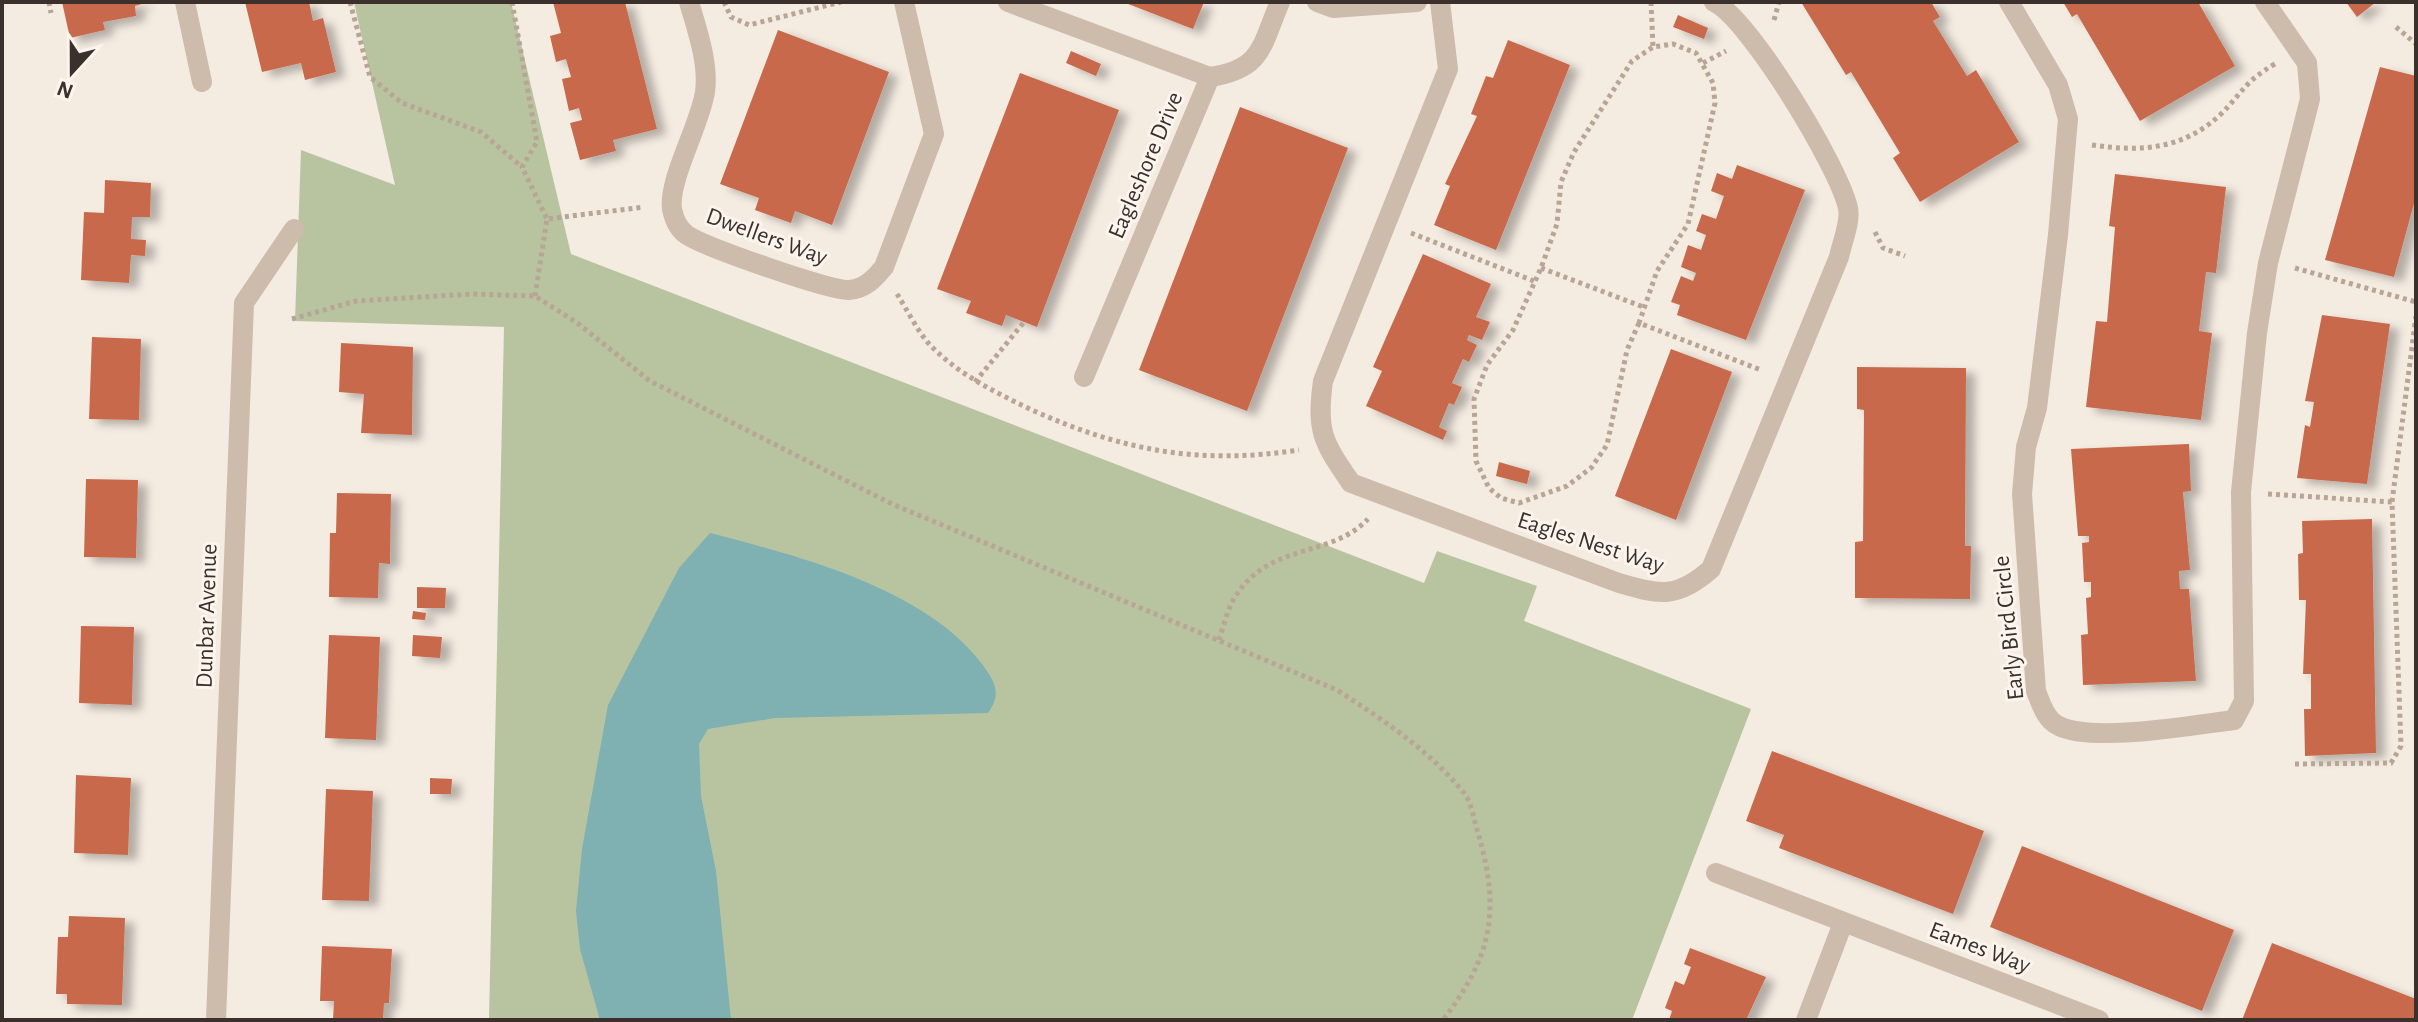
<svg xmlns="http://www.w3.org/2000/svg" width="2418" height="1022" viewBox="0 0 2418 1022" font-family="'Alegreya Sans',sans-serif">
	<defs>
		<filter id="shadow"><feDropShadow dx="9" dy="5" stdDeviation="4" flood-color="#0004"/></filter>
	</defs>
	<rect width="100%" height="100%" fill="#f4ebe1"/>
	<path fill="#b8c4a0" d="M354 2H511L571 254 1424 583 1437 551 1537 586 1524 621 1751 709 1632 1020H489L504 327 295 321 301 150 395 185Z"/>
	<path fill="#7fb0b2" d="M710 533C799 556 926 589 982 664 995 682 1002 693 988 713L775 718 708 729 699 744 701 796 716 871 731 1020H600L580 949 576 911 582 849 608 705 679 568Z"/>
	<g fill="#c8694b" filter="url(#shadow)">
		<path d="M62 2H145V3L135 6 136 16 103 22 105 30 70 38Z"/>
		<path d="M245 2H309L313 21 323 18 336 72 305 80 301 63 262 72Z"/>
		<path d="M553 2H625L657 129 613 140 616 151 580 160 570 123 582 120 579 108 569 111 562 79 571 77 566 59 556 62 550 36 561 33Z"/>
		<path d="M1123 2H1204L1193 29Z"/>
		<path d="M1801 2H1931L1940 17 1933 21 1967 76 1976 70 2019 142 1920 202 1893 158 1900 153 1854 77 1851 72 1846 75Z"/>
		<path d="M2063 2H2198L2235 66 2140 121 2077 14 2072 17Z"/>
		<path d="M2346 2H2376L2357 17Z"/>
		<path d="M1678 15 1708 28 1704 39 1673 27Z"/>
		<path d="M778 30 889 72 832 225 795 211 791 223 755 210 759 198 720 184Z"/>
		<path d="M1508 40 1570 65 1496 250 1434 225 1450 186 1445 184 1477 116 1471 114 1486 76 1493 78Z"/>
		<path d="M1071 51 1101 64 1096 76 1066 63Z"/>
		<path d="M2380 67 2416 76V196L2394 277 2325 260Z"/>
		<path d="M1020 73 1119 110 1037 327 1006 315 1002 326 966 313 971 301 937 289Z"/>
		<path d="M1240 107 1348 148 1247 411 1139 370Z"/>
		<path d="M1737 165 1805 190 1746 340 1677 315 1680 305 1671 302 1681 276 1693 281 1696 273 1681 267 1688 245 1701 250 1706 235 1696 231 1702 214 1716 219 1724 196 1711 191 1717 173 1732 179Z"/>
		<path d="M2115 174 2226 187 2216 273 2206 272 2199 331 2212 333 2201 420 2086 407 2096 321 2107 322 2115 227 2109 226Z"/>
		<path d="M105 180 151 183 150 217H132L131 239 146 240 145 256 131 255 129 283 81 280 84 212 104 213Z"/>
		<path d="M1423 254 1491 284 1476 317 1490 322 1482 340 1469 335 1467 340 1477 345 1469 362 1463 359 1452 383 1462 387 1454 405 1449 403 1439 427 1447 431 1443 440 1366 406 1382 371 1373 367Z"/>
		<path d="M2322 315 2390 324 2367 484 2297 478 2305 425 2310 427 2314 402 2305 401Z"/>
		<path d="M92 337 141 339 139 420 89 419Z"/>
		<path d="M341 343 413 347 412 435 361 433 364 394 339 392Z"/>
		<path d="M1671 349 1732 372 1676 520 1615 496Z"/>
		<path d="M1857 367 1966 368 1965 546H1971L1970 599 1855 598V542L1863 541 1864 410 1857 409Z"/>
		<path d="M2189 444 2191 491 2183 492 2190 570 2179 571 2180 589H2189L2196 681 2083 685 2081 635 2088 634 2086 598 2091 597V582H2084L2082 543 2089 542V536H2078L2071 449Z"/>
		<path d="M1499 462 1530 471 1527 484 1496 476Z"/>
		<path d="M86 479 138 480 136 558 84 557Z"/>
		<path d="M337 493 391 494 390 564 379 563 378 598 329 597 330 533H336Z"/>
		<path d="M2372 519 2376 753 2305 756 2304 709H2311V674H2303L2306 600H2299L2298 554 2303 553 2302 521Z"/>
		<path d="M417 587 446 588 445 608H417Z"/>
		<path d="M413 611 426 613 425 620 412 619Z"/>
		<path d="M81 626 134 627 132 705 79 703Z"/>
		<path d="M329 635 380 637 376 740 325 738Z"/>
		<path d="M413 635 442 637 440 658 412 656Z"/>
		<path d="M1772 751 1984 831 1953 914 1779 848 1784 835 1746 821Z"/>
		<path d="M76 775 131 778 128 855 74 853Z"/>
		<path d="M430 778 452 779 451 794H430Z"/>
		<path d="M326 789 373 791 369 901 322 900Z"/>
		<path d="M2022 846 2234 930 2202 1011 1990 927Z"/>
		<path d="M69 916 125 918 122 1005 67 1004V994H56L58 937H68Z"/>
		<path d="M2272 943 2416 999V1020H2242Z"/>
		<path d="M322 946 392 949 389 1003H384L383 1020H333L334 1001H320Z"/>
		<path d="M1690 948 1766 977 1746 1020H1669L1672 1011 1665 1008 1675 981 1684 985 1691 967 1684 964Z"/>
	</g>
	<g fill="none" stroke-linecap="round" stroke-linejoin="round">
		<g stroke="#b9a596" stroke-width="5" stroke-dasharray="4 4" stroke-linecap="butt">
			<path d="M49 2 51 13"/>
			<path d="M350 2 370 77 402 103 481 132 522 167"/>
			<path d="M512 2 537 142 522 167 547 219"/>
			<path d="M724 2 731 17 749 25 841 2"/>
			<path d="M1651 2 1653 47"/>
			<path d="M1774 20 1779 2"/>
			<path d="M2396 27 2416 44"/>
			<path d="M1703 63 1726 51"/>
			<path d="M2092 145C2140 152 2183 150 2221 114 2243 92 2245 81 2275 64"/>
			<path d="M1875 232 1883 248 1905 256"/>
			<path d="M1411 233 1534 281"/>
			<path d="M1541 268 1646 308"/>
			<path d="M2295 268 2416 302"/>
			<path d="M897 294C908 311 919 335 934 349 963 377 997 393 1032 410 1123 451 1200 465 1299 450"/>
			<path d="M535 296 547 219 644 207"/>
			<path d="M292 319 356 301 472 294 535 296 576 322 650 381 892 504 1337 690C1383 720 1429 750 1464 793 1472 803 1474 821 1478 833 1501 911 1492 956 1443 1020"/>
			<path d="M1639 323 1627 350 1607 445 1591 468 1567 486 1519 503 1501 498 1489 488 1476 461 1474 399 1487 365 1513 330 1541 268 1557 224 1561 182 1574 152 1632 61 1653 47 1673 44 1696 53 1713 83 1715 103 1688 224 1657 271 1639 323 1761 370"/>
			<path d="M975 382 1024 322"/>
			<path d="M2268 494 2392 502"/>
			<path d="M1219 640C1224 625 1228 606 1237 594 1272 542 1331 558 1368 519"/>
			<path d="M2295 764 2391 763 2401 746 2392 502 2416 316"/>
		</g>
		<g stroke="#cdbbac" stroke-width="20">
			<path d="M185 2 202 82"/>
			<path d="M689 2C697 30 709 63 705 92 700 125 668 180 672 209 674 219 678 229 687 235 705 247 830 291 849 290 865 289 875 278 884 267L934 134 904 2"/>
			<path d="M1008 2 1210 77"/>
			<path d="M1317 2 1333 8 1417 2"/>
			<path d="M1440 2 1448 69 1323 381C1316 432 1323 442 1351 483L1619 583C1660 595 1677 599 1711 569L1839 257C1842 242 1851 222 1848 208 1839 167 1749 18 1714 2"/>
			<path d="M2009 2 2058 85 2068 119 2058 235 2037 408 2026 447 2022 494 2036 691C2041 704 2046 720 2059 726 2093 743 2195 725 2234 720L2244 701 2241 492 2257 333 2268 263 2310 99 2307 63 2265 2"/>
			<path d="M1084 377 1210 77C1263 69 1261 46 1280 2"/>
			<path d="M1716 873 2099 1020"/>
			<path d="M216 1020 244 303 294 229"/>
			<path d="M1806 1020 1843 923"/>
		</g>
	</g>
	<g text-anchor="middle" stroke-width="6" stroke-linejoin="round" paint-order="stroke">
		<g font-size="24" fill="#3b302b" stroke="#fbf5ee">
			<text transform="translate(1145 165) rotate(-67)" y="8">Eagleshore Drive</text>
			<text transform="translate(767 236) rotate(20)" y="8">Dwellers Way</text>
			<text transform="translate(1591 542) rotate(18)" y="8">Eagles Nest Way</text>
			<text transform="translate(206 616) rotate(-88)" y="8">Dunbar Avenue</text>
			<text transform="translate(2008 628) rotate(-96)" y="8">Early Bird Circle</text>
			<text transform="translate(1980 947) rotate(21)" y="8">Eames Way</text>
		</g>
	</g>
	<rect width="2418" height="1022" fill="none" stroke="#3b302b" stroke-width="8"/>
	<g transform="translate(72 72) rotate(201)" stroke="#fbf5ee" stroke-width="6" paint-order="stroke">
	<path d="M0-6L14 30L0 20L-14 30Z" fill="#3b302b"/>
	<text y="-12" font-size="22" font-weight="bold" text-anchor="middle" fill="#3b302b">N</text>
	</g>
</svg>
